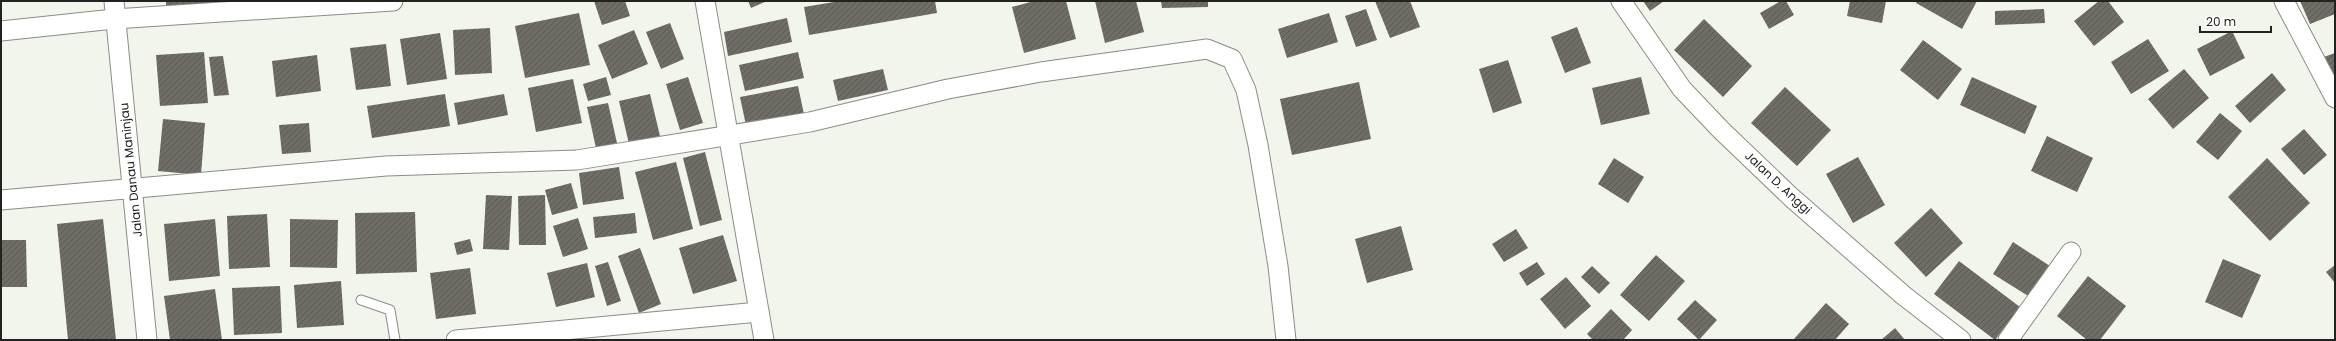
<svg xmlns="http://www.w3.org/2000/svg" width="2336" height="341" viewBox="0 0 2336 341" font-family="Poppins,sans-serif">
	<defs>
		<pattern id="building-hatch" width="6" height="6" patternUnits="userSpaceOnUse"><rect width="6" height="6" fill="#6f6d65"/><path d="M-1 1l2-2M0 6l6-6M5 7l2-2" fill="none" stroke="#5b5953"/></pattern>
	</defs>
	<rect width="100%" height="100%" fill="#f2f5ec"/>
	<g fill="url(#building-hatch)">
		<path d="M166 1H217L218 7 166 10Z"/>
		<path d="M594 1H625L630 16 602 25Z"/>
		<path d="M748 1H767L751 8Z"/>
		<path d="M840 1H935L937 13 809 35 804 7Z"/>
		<path d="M1034 1H1066L1076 39 1024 53 1012 7Z"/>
		<path d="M1095 1H1136L1144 32 1105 43Z"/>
		<path d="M1161 1H1208V7L1162 8Z"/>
		<path d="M1375 1H1410L1420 27 1390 38Z"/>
		<path d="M1643 1H1664L1650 11Z"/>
		<path d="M1781 1H1786L1794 15 1769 29 1760 13Z"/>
		<path d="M1850 1H1886L1882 23 1847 16Z"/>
		<path d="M1917 1H1977L1962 29 1916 3Z"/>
		<path d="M2099 1H2108L2124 22 2094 46 2074 21Z"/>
		<path d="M2300 1H2335V14L2310 24Z"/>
		<path d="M1366 9 1377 40 1356 47 1345 16Z"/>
		<path d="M2044 9 2045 23 1995 25V11Z"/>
		<path d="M579 13 590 65 525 78 515 26Z"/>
		<path d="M1329 13 1338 42 1287 58 1278 29Z"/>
		<path d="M787 18 792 42 728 56 724 32Z"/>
		<path d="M1704 19 1752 66 1723 97 1674 50Z"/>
		<path d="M670 23 684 59 661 69 646 32Z"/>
		<path d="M1577 27 1591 63 1565 73 1551 37Z"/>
		<path d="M490 28 492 73 455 75 453 30Z"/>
		<path d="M634 30 648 64 612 79 598 45Z"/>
		<path d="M2232 31 2245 58 2210 76 2197 49Z"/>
		<path d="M440 33 447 79 407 85 400 39Z"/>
		<path d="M2148 39 2169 71 2131 94 2111 62Z"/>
		<path d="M1923 40 1962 69 1938 100 1900 70Z"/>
		<path d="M386 44 391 86 356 90 350 48Z"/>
		<path d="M204 52 208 103 160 106 156 55Z"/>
		<path d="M798 52 804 78 745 91 739 65Z"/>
		<path d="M2335 53V90L2324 57Z"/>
		<path d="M317 55 321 91 276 97 272 61Z"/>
		<path d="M223 56 229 95 214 96 209 57Z"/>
		<path d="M1508 60 1522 103 1493 113 1479 69Z"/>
		<path d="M883 69 888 90 838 101 833 80Z"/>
		<path d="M2184 69 2209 98 2173 129 2148 99Z"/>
		<path d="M2272 73 2286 90 2250 123 2235 106Z"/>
		<path d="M606 77 611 95 588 101 583 84Z"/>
		<path d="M688 77 703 123 680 130 666 84Z"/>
		<path d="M1641 77 1650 114 1601 125 1592 88Z"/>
		<path d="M1972 77 2037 106 2025 134 1960 105Z"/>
		<path d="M573 79 582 123 536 132 528 88Z"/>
		<path d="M1359 82 1371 139 1292 155 1280 99Z"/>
		<path d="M798 86 805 119 747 130 740 97Z"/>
		<path d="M1785 87 1831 130 1797 166 1751 123Z"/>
		<path d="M445 94 450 126 372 138 367 106Z"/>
		<path d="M504 94 508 115 458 125 454 103Z"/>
		<path d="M650 94 660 136 629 144 619 101Z"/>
		<path d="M608 103 617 143 596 148 587 107Z"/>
		<path d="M2220 113 2242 131 2218 160 2196 142Z"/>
		<path d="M163 119 205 123 201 175 158 171Z"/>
		<path d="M309 123 311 152 282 154 279 125Z"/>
		<path d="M2304 129 2327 155 2304 175 2281 149Z"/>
		<path d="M2047 136 2093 158 2077 192 2031 171Z"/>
		<path d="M705 152 722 220 700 226 683 158Z"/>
		<path d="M1858 157 1885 205 1853 223 1826 174Z"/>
		<path d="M1614 158 1644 177 1628 203 1598 184Z"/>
		<path d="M2267 158 2310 203 2270 241 2228 197Z"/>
		<path d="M676 162 693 229 653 240 635 172Z"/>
		<path d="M619 167 624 199 583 205 579 173Z"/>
		<path d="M571 183 578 208 552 215 545 190Z"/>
		<path d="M486 195 512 196 509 250 483 249Z"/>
		<path d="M545 195 546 245H519L518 196Z"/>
		<path d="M1931 208 1963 243 1926 277 1894 243Z"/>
		<path d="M415 212 417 272 356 274 355 213Z"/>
		<path d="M635 213 637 233 595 238 593 217Z"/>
		<path d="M267 214 270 267 229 269 227 216Z"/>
		<path d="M578 218 588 249 563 257 553 226Z"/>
		<path d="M103 219 116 340H68L57 224Z"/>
		<path d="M215 219 220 276 169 281 164 224Z"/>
		<path d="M290 219 338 220 337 268 290 267Z"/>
		<path d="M1401 226 1413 270 1367 283 1355 239Z"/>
		<path d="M1516 229 1528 248 1504 262 1492 244Z"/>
		<path d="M723 235 737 281 693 294 679 248Z"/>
		<path d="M470 239 473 251 457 255 454 243Z"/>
		<path d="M1 240H26L27 287H1Z"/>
		<path d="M2013 242 2053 268 2033 299 1993 274Z"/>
		<path d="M640 248 661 304 639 313 618 256Z"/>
		<path d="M1656 255 1685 281 1649 321 1620 295Z"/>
		<path d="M2223 259 2261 275 2242 318 2205 302Z"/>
		<path d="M1959 261 2020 307 1995 340 1934 294Z"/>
		<path d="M608 262 621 301 607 306 595 266Z"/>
		<path d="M1537 262 1545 274 1527 286 1519 273Z"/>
		<path d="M587 263 595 297 556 307 547 273Z"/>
		<path d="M2335 265V283L2326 272Z"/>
		<path d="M1592 266 1610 283 1599 294 1581 277Z"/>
		<path d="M470 268 476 314 436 319 430 273Z"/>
		<path d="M2088 276 2126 306 2100 340H2087L2057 316Z"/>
		<path d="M1566 277 1591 306 1565 329 1540 299Z"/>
		<path d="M341 281 344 325 297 328 294 285Z"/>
		<path d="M280 286 282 333 234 335 232 288Z"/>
		<path d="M215 289 222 340H170L164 296Z"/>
		<path d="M1695 300 1717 320 1699 340 1677 319Z"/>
		<path d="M1826 303 1849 324 1835 340H1793Z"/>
		<path d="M1611 309 1632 330 1623 340H1593L1587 334Z"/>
		<path d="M1895 328 1905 340H1881Z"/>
	</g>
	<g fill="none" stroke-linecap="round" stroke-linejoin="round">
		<g stroke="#8a8d85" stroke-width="11">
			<path id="service" d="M361 300 390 310 395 340"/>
		</g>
		<g stroke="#8a8d85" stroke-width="21">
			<g id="minor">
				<path d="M114 1 147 340"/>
				<path d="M705 1 764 340"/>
				<path d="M1621 1 1682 89 1721 130 1791 197 1903 295 1961 340"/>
				<path d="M2284 1 2335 98"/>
				<path d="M1 31 114 19 393 1"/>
				<path d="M1 200 386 166 577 160 810 122 948 89 1041 72 1207 49 1232 59 1246 90 1258 145 1278 266 1286 340"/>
				<path d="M456 340 759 312"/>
				<path d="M2008 340 2071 252"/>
			</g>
		</g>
		<use href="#service" stroke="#fff" stroke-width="9"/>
		<use href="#minor" stroke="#fff" stroke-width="19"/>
	</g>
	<g text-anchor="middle" stroke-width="3.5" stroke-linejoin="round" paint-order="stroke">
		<g font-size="12" fill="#222320" stroke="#fff">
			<text transform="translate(131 170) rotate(-96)" y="4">Jalan Danau Maninjau</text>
			<text transform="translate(1778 183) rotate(43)" y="4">Jalan D. Anggi</text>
		</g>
	</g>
	<rect width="2336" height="341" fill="none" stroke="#222320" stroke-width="4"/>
	<path d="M2200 26v6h71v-6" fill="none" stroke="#222320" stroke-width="2"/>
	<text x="2206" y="26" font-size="12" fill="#222320" stroke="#ffffff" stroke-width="3" paint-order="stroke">20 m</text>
</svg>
